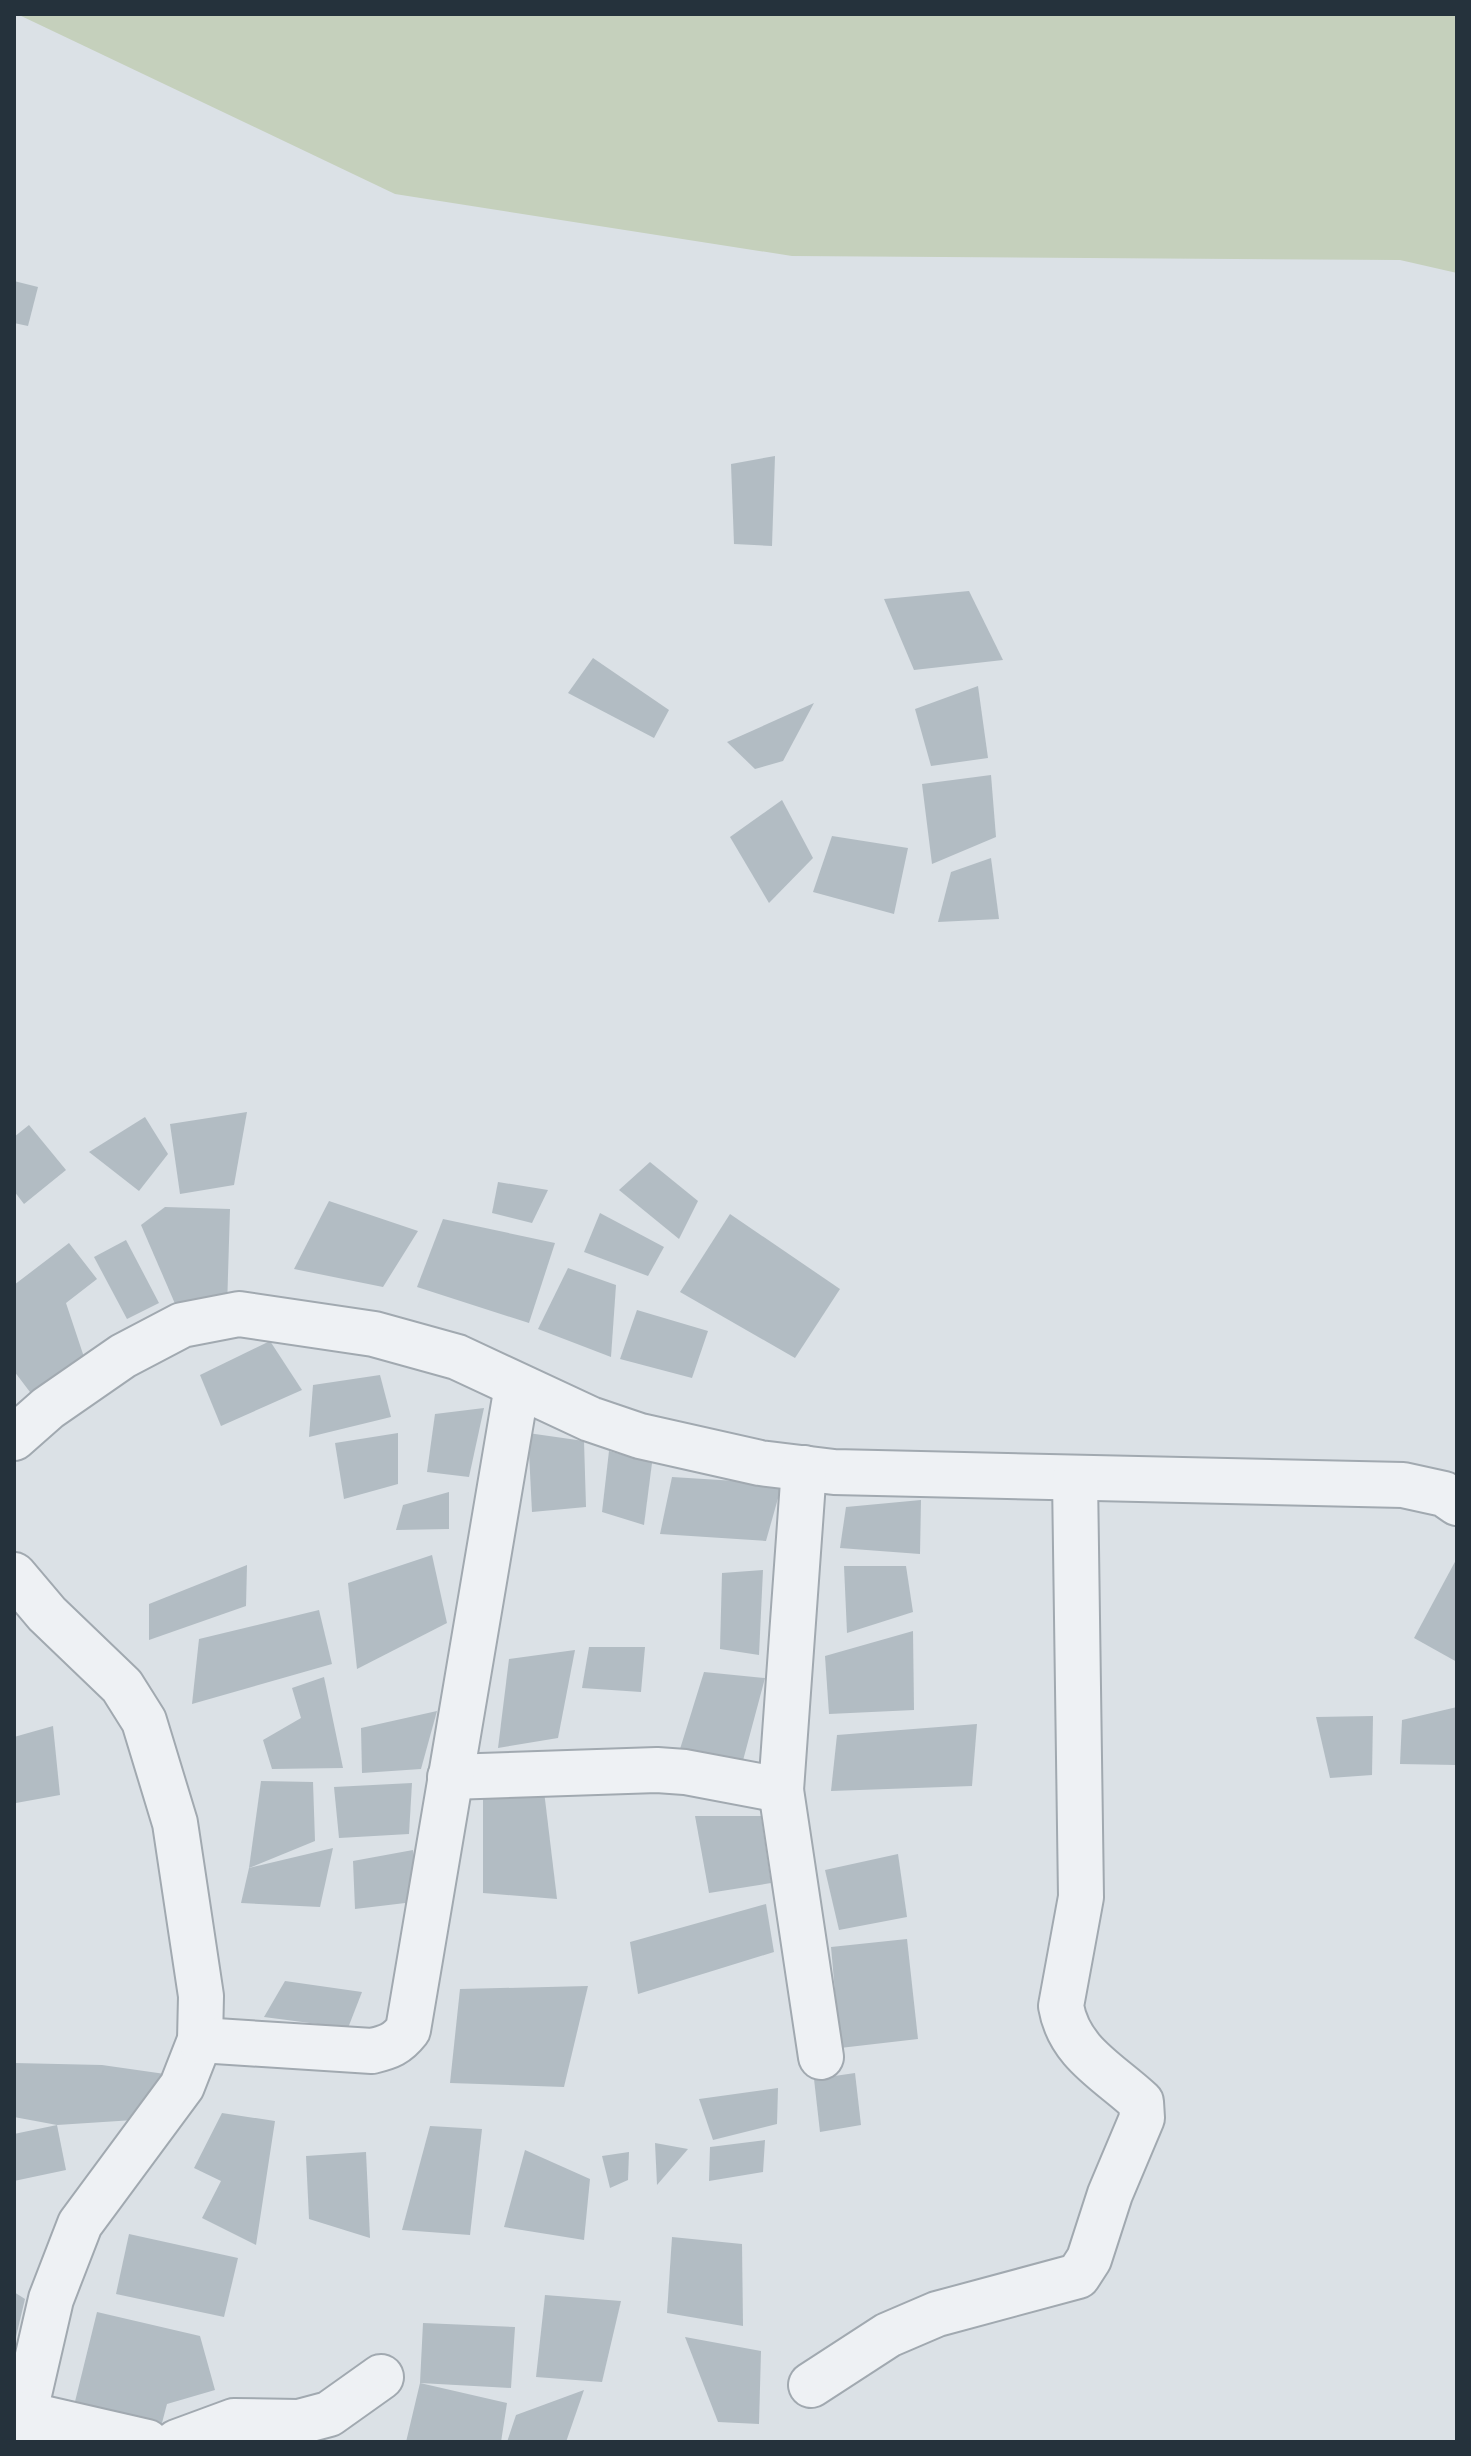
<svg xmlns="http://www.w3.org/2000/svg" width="1471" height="2456" viewBox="0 0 1471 2456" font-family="'Exo 2',sans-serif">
	<rect width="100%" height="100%" fill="#dbe1e6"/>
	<path fill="#c5d0bc" d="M17 14H1457V273L1400 260 792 256 395 194Z"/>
	<g fill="#b2bcc3">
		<path d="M14 281 38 287 28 326 14 323Z"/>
		<path d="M775 456 772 546 734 544 731 464Z"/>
		<path d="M969 591 1003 660 914 670 884 599Z"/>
		<path d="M593 658 669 710 654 738 568 693Z"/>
		<path d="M978 686 988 758 931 766 915 709Z"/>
		<path d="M814 703 783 761 755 769 727 742Z"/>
		<path d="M991 775 996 837 932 864 922 784Z"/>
		<path d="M782 800 813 858 769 903 730 837Z"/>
		<path d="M832 836 908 848 894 914 813 892Z"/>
		<path d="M991 858 999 919 938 922 951 872Z"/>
		<path d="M247 1112 234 1185 180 1194 170 1124Z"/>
		<path d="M145 1117 168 1154 139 1191 89 1152Z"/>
		<path d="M29 1125 66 1170 24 1204 14 1191V1137Z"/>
		<path d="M650 1162 698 1201 679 1239 619 1190Z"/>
		<path d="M498 1182 548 1190 532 1223 492 1213Z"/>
		<path d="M329 1201 418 1231 383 1287 294 1269Z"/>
		<path d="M165 1207 230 1209 227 1308 176 1306 141 1225Z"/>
		<path d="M600 1213 664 1247 648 1276 584 1252Z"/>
		<path d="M730 1214 840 1289 795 1358 680 1292Z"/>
		<path d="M443 1219 555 1243 529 1323 417 1287Z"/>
		<path d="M126 1240 159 1303 127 1319 94 1257Z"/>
		<path d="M69 1243 97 1279 66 1303 84 1357 33 1396 14 1371V1285Z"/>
		<path d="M568 1268 616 1285 611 1357 538 1329Z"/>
		<path d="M637 1310 708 1331 692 1378 620 1359Z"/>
		<path d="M270 1341 302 1390 221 1426 200 1375Z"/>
		<path d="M380 1375 391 1417 309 1437 313 1385Z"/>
		<path d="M484 1408 469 1477 427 1472 435 1414Z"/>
		<path d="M398 1433V1484L344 1499 335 1443Z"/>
		<path d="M528 1433 584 1441 586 1507 532 1512Z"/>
		<path d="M609 1451 652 1463 644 1525 602 1512Z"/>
		<path d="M672 1477 782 1484 766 1541 660 1534Z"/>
		<path d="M449 1492V1529L396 1530 403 1505Z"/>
		<path d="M921 1500 920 1554 840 1548 846 1507Z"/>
		<path d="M432 1555 447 1623 357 1669 348 1583Z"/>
		<path d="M1457 1558V1662L1414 1638Z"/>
		<path d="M247 1565 246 1606 149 1640V1604Z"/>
		<path d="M844 1566H906L913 1612 847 1633Z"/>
		<path d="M763 1570 759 1655 720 1649 722 1573Z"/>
		<path d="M319 1610 332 1664 192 1704 199 1639Z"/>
		<path d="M913 1631 914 1710 829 1714 825 1656Z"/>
		<path d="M589 1647H645L641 1692 582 1688Z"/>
		<path d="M575 1650 558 1738 498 1748 509 1659Z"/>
		<path d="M704 1672 765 1678 741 1768 680 1749Z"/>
		<path d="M324 1677 343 1768 272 1769 263 1740 301 1718 292 1688Z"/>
		<path d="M1457 1707 1456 1765 1400 1764 1402 1720Z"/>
		<path d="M437 1711 421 1769 362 1773 361 1728Z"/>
		<path d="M1373 1716 1372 1775 1330 1778 1316 1717Z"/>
		<path d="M977 1724 972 1786 831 1791 837 1735Z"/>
		<path d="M53 1726 60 1795 16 1803 14 1737Z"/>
		<path d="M261 1781 313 1782 315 1841 249 1868Z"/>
		<path d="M412 1783 409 1834 339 1838 334 1787Z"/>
		<path d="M544 1791 557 1899 483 1893V1793Z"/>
		<path d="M695 1816H761L771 1883 709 1893Z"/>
		<path d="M333 1848 320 1907 241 1903 249 1868Z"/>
		<path d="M413 1850 422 1901 355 1909 353 1861Z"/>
		<path d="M898 1854 907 1917 839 1930 825 1870Z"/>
		<path d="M766 1904 774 1952 638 1994 630 1942Z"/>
		<path d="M907 1939 918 2039 840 2048 831 1947Z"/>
		<path d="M285 1981 362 1992 348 2028 264 2017Z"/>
		<path d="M588 1986 564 2087 450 2083 460 1989Z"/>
		<path d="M14 2063 102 2065 172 2075 134 2120 57 2125 14 2117Z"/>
		<path d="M855 2073 861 2125 820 2132 814 2079Z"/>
		<path d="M778 2088 777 2124 713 2140 699 2099Z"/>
		<path d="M222 2113 275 2121 256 2245 202 2218 221 2181 194 2168Z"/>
		<path d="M57 2125 66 2170 14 2181V2134Z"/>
		<path d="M430 2126 482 2129 470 2235 402 2230Z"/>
		<path d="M765 2140 763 2172 709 2181 710 2147Z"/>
		<path d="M655 2143 688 2149 657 2185Z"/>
		<path d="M525 2150 590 2179 584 2240 504 2227Z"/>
		<path d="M366 2152 370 2238 309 2219 306 2156Z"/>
		<path d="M629 2152 628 2180 610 2188 602 2156Z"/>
		<path d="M129 2234 238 2258 224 2317 116 2294Z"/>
		<path d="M672 2237 742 2244 743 2326 667 2313Z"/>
		<path d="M14 2292 25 2299 15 2341H14Z"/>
		<path d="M545 2295 621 2301 602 2382 536 2377Z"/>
		<path d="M97 2312 200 2336 215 2390 167 2404 157 2442 70 2422Z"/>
		<path d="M423 2323 515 2327 511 2388 420 2383 507 2403 501 2442H406L420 2383Z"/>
		<path d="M685 2337 761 2351 759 2424 718 2422Z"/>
		<path d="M584 2390 566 2442H507L516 2415Z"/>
	</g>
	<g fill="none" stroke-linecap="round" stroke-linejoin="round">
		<g stroke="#a1a9b0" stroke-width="48">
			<g id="minor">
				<path d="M14 1438 48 1408 123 1356 182 1325 239 1314 374 1334 457 1357 590 1419 640 1436 760 1463 834 1472 1403 1485 1444 1494 1457 1503"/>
				<path d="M14 1575 47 1614 122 1686 144 1721 175 1823 201 1996 200 2040 182 2086 80 2224 51 2299 18 2442"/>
				<path d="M450 1777 657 1770 685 1772 781 1790 804 1468"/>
				<path d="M781 1790 821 2057"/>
				<path d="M200 2040 372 2051C389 2047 397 2044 408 2030L517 1386"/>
				<path d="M811 2385 888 2335 937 2314 1078 2276 1089 2259 1110 2194 1142 2118 1141 2102C1109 2072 1069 2053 1061 2006L1081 1897 1075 1478"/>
				<path d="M25 2414 147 2442"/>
				<path d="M177 2442 234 2421 299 2422 329 2414 381 2377"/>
			</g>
		</g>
		<use href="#minor" stroke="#eef1f4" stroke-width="44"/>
	</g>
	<rect width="1471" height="2456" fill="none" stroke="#25323c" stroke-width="32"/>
</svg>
